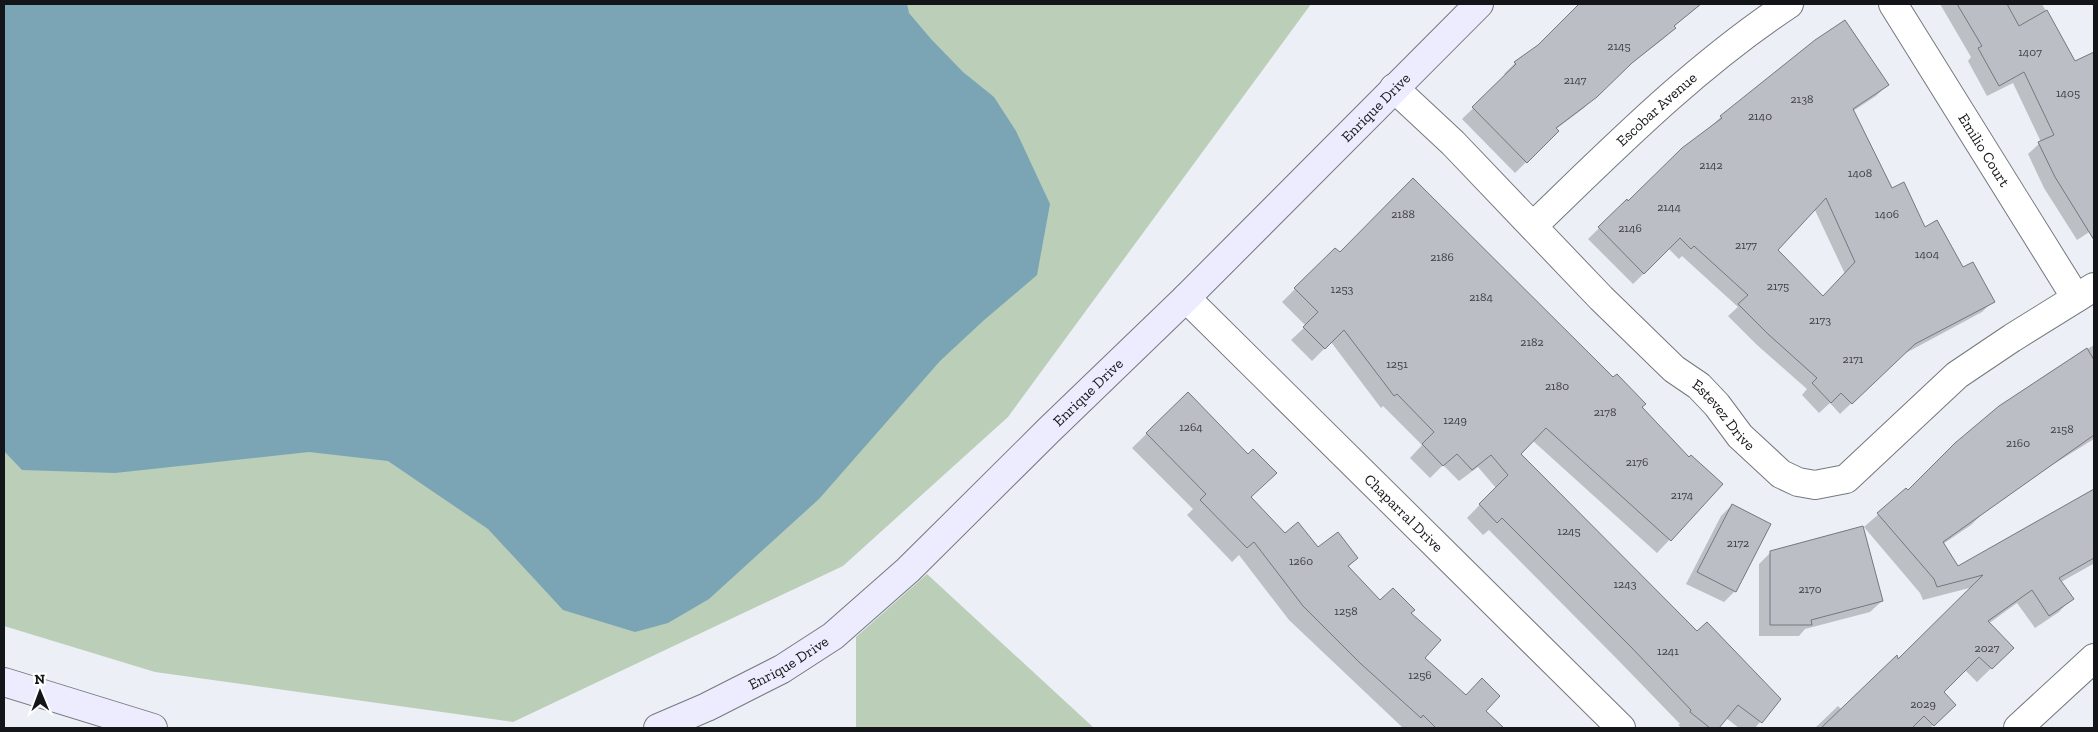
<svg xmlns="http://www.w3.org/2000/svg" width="2098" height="732" viewBox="0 0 2098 732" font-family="'Zilla Slab',serif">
	<rect width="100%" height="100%" fill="#eceff6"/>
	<path fill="#baceb8" d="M4,4H1311L1008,417L843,566L513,722L155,672L4,626Z
		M927,574L1094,728H856V637Z"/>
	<path fill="#7ba5b5" d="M4,4H907L909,13L931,39L963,72L994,97L1016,131L1050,204L1037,275L983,321L940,361L819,499L709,599L668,623L635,632L563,610L488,529L388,461L309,452L115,473L22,470L4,451Z"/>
	<path fill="#0003" fill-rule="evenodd" d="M1581,4H1701L1673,27L1663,39L1619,73L1584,108L1556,129L1558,131L1515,173L1462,119L1506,76L1504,74L1515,63L1538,46Z
		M1940,4H2042L2075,63L2094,53V229L2077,240L2044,188L2028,154L2041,142L2013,83L1987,96L1968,61L1971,57Z
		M1887,85L1876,96L1853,111L1891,189L1924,229L1993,301L1982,312L1902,355L1840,414L1830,403L1819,413L1802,395L1807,389L1757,345L1728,316L1738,307L1682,256L1679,259L1669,249L1633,284L1588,239L1627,201L1628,203L1721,117ZM1814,208L1845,274L1823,297L1776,250Z
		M1335,249L1340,254L1640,407L1689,459L1722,484L1657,553L1532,440L1519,454L1697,633L1779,699L1755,728H1739L1726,718L1717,728H1682L1678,725L1680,724L1618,660L1489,530L1483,535L1467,518L1496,488L1478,467L1459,481L1443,465L1430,478L1410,458L1422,445L1383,406L1381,408L1331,342L1312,361L1291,340L1306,326L1282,302Z
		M2094,345V439L1983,508L1985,511L1971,525L1943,544L1958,567L2094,491V567L2093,564L2061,582L2072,598L2059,612L2035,628L2017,603L1988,624L2012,648L1977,682L1965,670L1942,692L1954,705L1930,728H1815L1838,706L1842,710L1897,661L1973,587L1923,600L1920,593L1864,527L1906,490L1908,492L2000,407L2050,372Z
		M1187,394L1250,498L1284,534L1317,549L1357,558L1347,568L1380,602L1410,613L1423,658L1502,728H1403L1289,620L1239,555L1232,562L1187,515L1193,509L1132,448Z
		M1732,505L1735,591L1724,602L1686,584L1721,516Z
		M1770,553L1882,601L1870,612L1805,629L1799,636H1759V564Z"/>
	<path fill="#bbbec5" stroke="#76787f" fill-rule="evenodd" d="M1579,4H1701L1674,26L1676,28L1632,63L1597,97L1556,128L1559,131L1527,163L1472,107L1516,64L1514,62L1538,45Z
		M1957,4H2007L2019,26L2047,10L2075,61L2094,52V240L2055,177L2038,142L2054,135L2024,72L1999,86L1978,48L1982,46Z
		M1845,20L1889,85L1853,109L1892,188L1904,182L1925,227L1937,220L1963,267L1973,262L1995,302L1915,344L1852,404L1841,393L1831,403L1812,383L1817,378L1768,334L1738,304L1748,295L1694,246L1691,249L1680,238L1644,274L1598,227L1627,199L1628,201L1682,148L1722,118L1720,116L1815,40ZM1826,198L1855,262L1823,296L1778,250Z
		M1413,178L1613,377L1617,374L1646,404L1642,407L1689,457L1691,455L1723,484L1671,541L1546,428L1521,454L1697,631L1707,622L1781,699L1762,723L1738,705L1719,728H1710L1690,712L1691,710L1631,647L1502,518L1497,523L1479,504L1508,475L1491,455L1472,470L1457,454L1443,466L1422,444L1434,432L1397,394L1394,396L1344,330L1325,349L1303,327L1318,312L1294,288L1335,248L1340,252Z
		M2087,348L2094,360V435L1943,542L1958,566L2094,489V558L2059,578L2074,599L2049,616L2032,590L1988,621L2014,648L1992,669L1979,657L1944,692L1956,705L1934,726L1924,716L1912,728H1821L1897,655L1898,659L1983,575L1937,587L1934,579L1877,513L1906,488L1908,490L1955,443L1999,406Z
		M1188,392L1248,454L1253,449L1277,473L1251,497L1285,533L1298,522L1318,547L1338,532L1358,558L1348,566L1380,600L1393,588L1415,610L1411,613L1441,640L1425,658L1466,695L1482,678L1500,696L1486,711L1504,728H1436L1423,715L1421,718L1360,663L1303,606L1254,542L1247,548L1200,500L1206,494L1146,433Z
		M1732,504L1771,524L1736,592L1697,572Z
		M1863,526L1883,601L1811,620L1812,625H1770V551Z"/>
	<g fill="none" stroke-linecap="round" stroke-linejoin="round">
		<g stroke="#75787f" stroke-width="30">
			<g id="street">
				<path id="s1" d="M1893,4L2076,298"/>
				<path id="s2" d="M1394,88L1453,143L1601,298L1674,369L1699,386L1717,405L1740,436L1781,474L1798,482L1815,485L1846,479L1957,375L2012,338L2094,287"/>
				<path id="s3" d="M1533,226C1614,148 1694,67 1789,4"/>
				<path id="s4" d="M1186,298L1621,728"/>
				<path d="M2018,728L2094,658"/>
			</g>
		</g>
		<g stroke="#75787f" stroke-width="30">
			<g id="secondary">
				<path d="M4,682L153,728"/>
				<path id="s5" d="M658,728L707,707L782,669L833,636L908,570L1049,430L1186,298L1479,4"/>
			</g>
		</g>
		<use href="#street" stroke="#fff" stroke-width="28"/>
		<use href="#secondary" stroke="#edebfe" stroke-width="28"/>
	</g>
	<g text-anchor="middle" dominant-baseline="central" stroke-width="5" stroke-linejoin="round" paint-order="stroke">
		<g font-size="12" fill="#3e3f43">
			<text x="1619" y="46">2145</text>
			<text x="2030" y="52">1407</text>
			<text x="1575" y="80">2147</text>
			<text x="2068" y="93">1405</text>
			<text x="1802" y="99">2138</text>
			<text x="1760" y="116">2140</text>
			<text x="1711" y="165">2142</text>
			<text x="1860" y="173">1408</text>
			<text x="1669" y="207">2144</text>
			<text x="1403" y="214">2188</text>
			<text x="1887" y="214">1406</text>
			<text x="1630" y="228">2146</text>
			<text x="1746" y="245">2177</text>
			<text x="1927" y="254">1404</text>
			<text x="1442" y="257">2186</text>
			<text x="1778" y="286">2175</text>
			<text x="1342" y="289">1253</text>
			<text x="1481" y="297">2184</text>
			<text x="1820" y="320">2173</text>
			<text x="1532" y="342">2182</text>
			<text x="1853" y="359">2171</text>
			<text x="1397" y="364">1251</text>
			<text x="1557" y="386">2180</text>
			<text x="1605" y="412">2178</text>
			<text x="1455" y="420">1249</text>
			<text x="1191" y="427">1264</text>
			<text x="2062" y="429">2158</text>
			<text x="2018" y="443">2160</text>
			<text x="1637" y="462">2176</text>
			<text x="1682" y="495">2174</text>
			<text x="1569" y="531">1245</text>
			<text x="1738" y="543">2172</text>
			<text x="1301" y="561">1260</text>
			<text x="1625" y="584">1243</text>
			<text x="1810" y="589">2170</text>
			<text x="1346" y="611">1258</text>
			<text x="1987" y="648">2027</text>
			<text x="1668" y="651">1241</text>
			<text x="1420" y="675">1256</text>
			<text x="1923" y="704">2029</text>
		</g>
		<g font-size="15" fill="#141518" stroke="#fff">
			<text stroke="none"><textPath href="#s5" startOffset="956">Enrique Drive</textPath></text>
			<text stroke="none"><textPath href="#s3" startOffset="170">Escobar Avenue</textPath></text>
			<text stroke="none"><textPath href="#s1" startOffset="172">Emilio Court</textPath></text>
			<text stroke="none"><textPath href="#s5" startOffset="551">Enrique Drive</textPath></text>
			<text stroke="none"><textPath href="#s2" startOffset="465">Estevez Drive</textPath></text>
			<text stroke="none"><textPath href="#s4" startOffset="306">Chaparral Drive</textPath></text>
			<text stroke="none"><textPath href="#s5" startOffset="146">Enrique Drive</textPath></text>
		</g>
	</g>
	<rect width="2098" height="732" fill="none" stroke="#141518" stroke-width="10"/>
	<g transform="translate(40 692) rotate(359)" stroke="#ffffff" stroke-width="4" paint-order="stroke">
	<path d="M0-4L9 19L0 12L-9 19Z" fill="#141518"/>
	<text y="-8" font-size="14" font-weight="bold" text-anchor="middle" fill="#141518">N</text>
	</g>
</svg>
